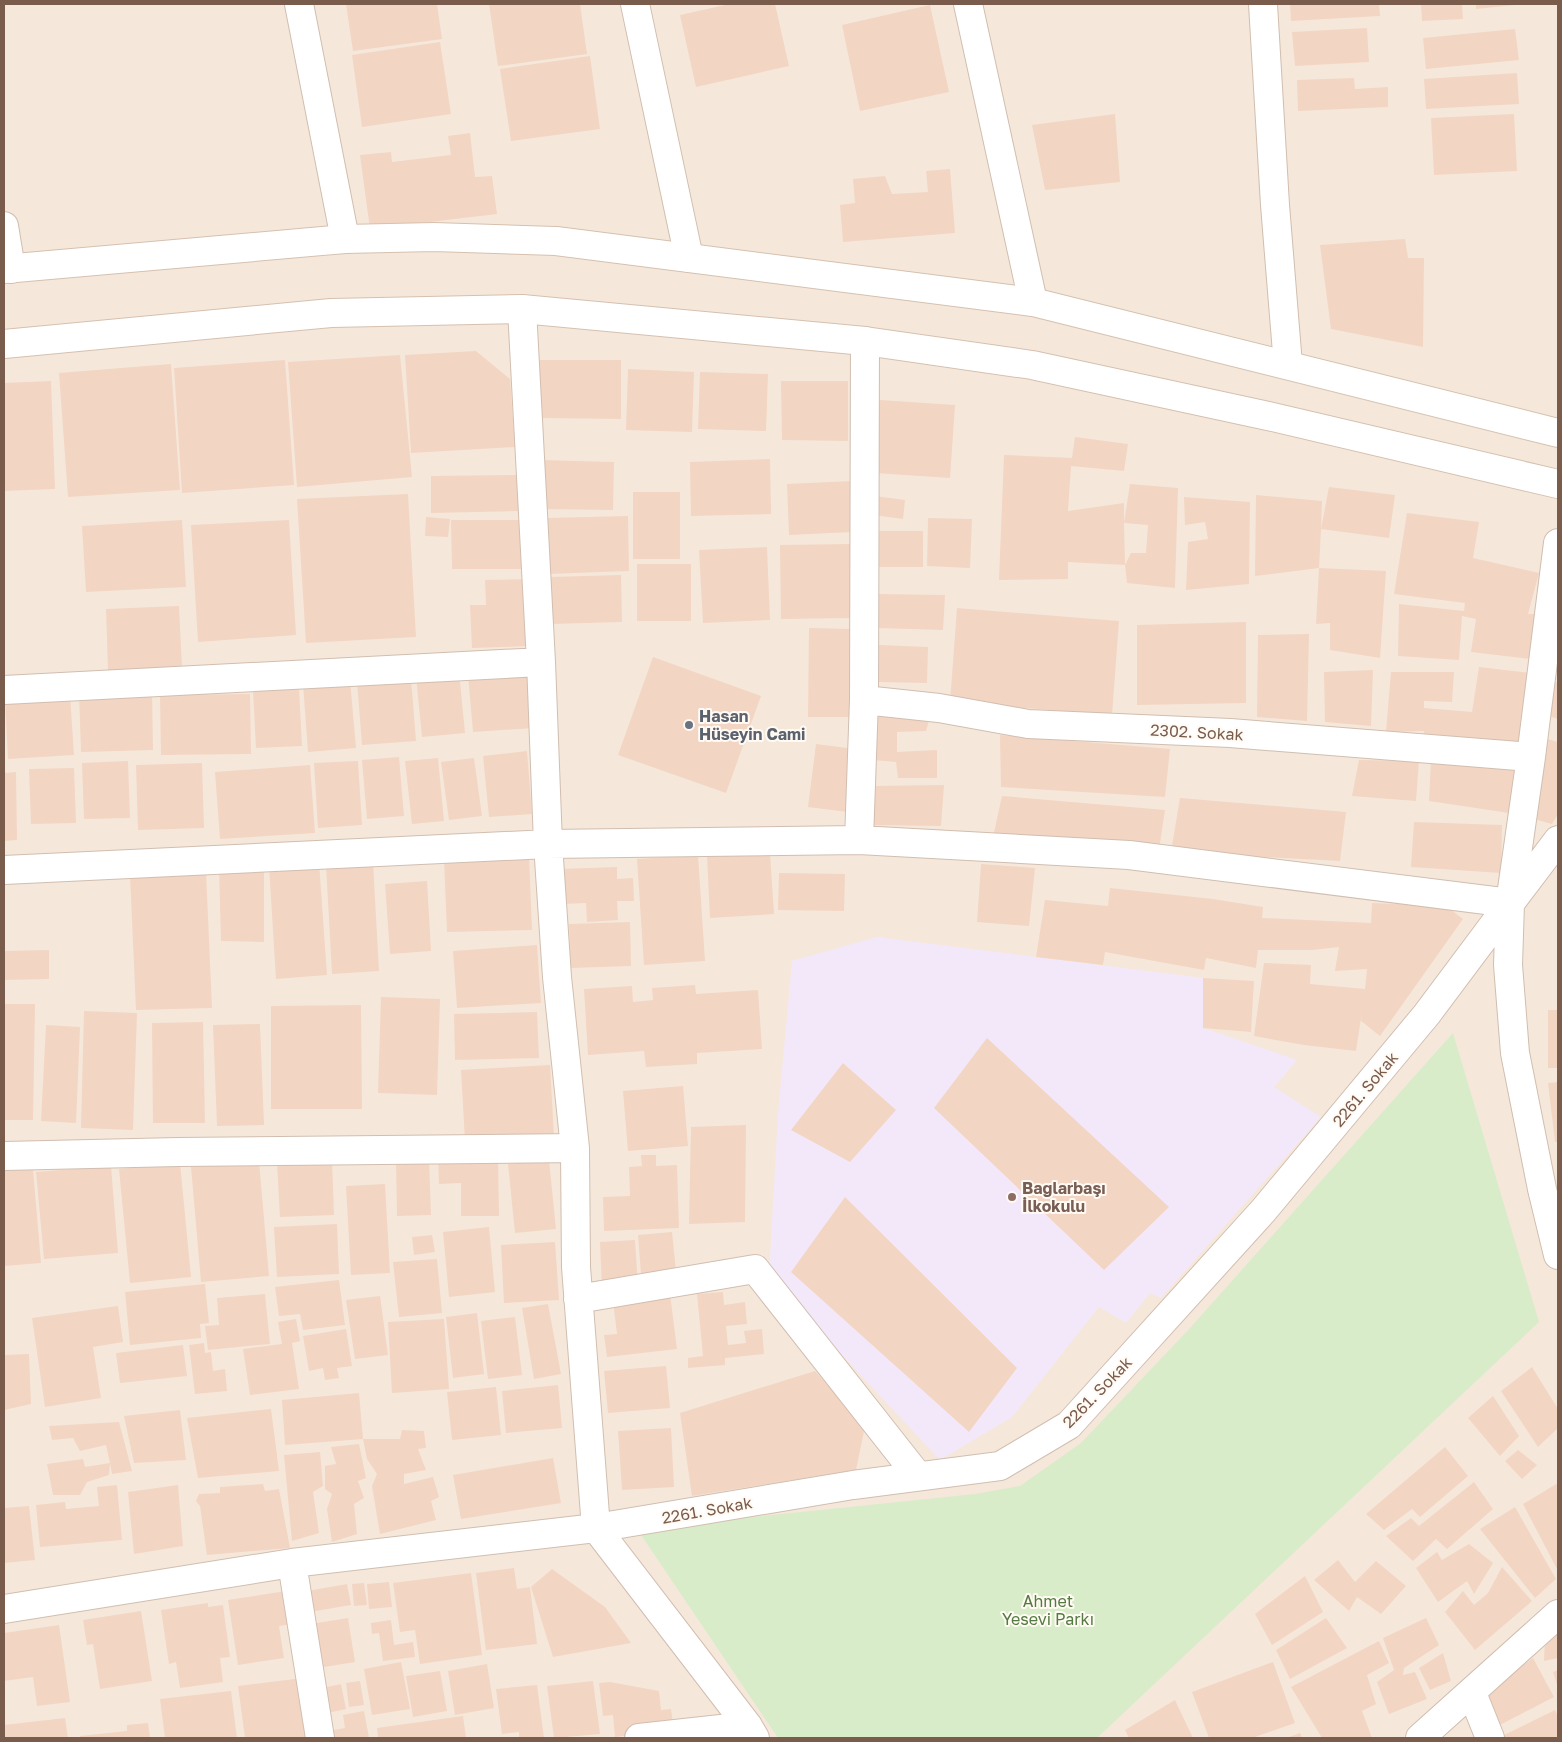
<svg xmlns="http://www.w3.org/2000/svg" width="1562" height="1742" viewBox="0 0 1562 1742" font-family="'Golos Text',sans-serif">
	<rect width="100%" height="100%" fill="#fdf6ec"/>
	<path fill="#f5e8da" d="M4,4H1558V1738H4Z"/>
	<path fill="#f3e8fa" d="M877,937L1203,978V1028L1297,1060L1274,1087L1321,1117L1161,1298L1150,1293L1126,1323L1099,1307L1012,1417L940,1460L769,1277L778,1114L792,961Z"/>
	<path fill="#d8ecc9" d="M1453,1033L1539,1322L1097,1738H778L637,1529L975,1494L1020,1486L1081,1443L1190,1328Z"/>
	<path fill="#f3d5c3" d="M346,4H437L442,39L353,51Z
		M489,4H580L587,54L498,66Z
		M730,4H775L789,66L696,87L680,15Z
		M1290,4H1379L1380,16L1291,21Z
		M1421,4H1462L1463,19L1422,21Z
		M1476,4H1515V5L1476,9Z
		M930,5L949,92L860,111L842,25Z
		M1367,28L1369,62L1295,66L1292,32Z
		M1515,29L1519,60L1426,69L1423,38Z
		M440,42L451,114L362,127L352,55Z
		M590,56L600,129L511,141L500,69Z
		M1517,73L1519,104L1426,109L1424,79Z
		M1354,78L1355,89L1388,87V107L1298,111L1297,80Z
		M1115,114L1120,182L1045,190L1032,125Z
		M1514,114L1517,171L1434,175L1431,118Z
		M470,133L475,177L492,176L497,214L370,229L360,155L391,152L392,162L451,155L448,136Z
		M950,169L955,233L843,242L840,205L855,203L853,179L885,176L892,194L928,192L926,171Z
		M1405,239L1408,258H1424L1423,347L1331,329L1320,245Z
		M476,351L510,379L515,447L411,453L405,355Z
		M400,355L412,477L297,487L288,362Z
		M285,360L294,485L182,493L174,368Z
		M540,360H621V419L540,418Z
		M171,364L180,490L68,497L59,373Z
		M628,369L694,372L692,432L626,430Z
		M700,372L768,374L766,431L698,429Z
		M51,381L55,489L4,491V383Z
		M781,381H848V441L782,440Z
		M880,400L955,405L950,478L875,473Z
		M1075,437L1128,444L1124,471L1071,466L1068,511L1124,503V524L1125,565L1131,553H1146L1148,525L1124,523L1130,484L1178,488L1175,588L1127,583L1125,565L1068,562V579L999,580L1004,455L1072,458Z
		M770,459L771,514L691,516L690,462Z
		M540,460L614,462L613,510L539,509Z
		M518,475L519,511L431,513V476Z
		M851,481L853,532L789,535L787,484Z
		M1329,487L1395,495L1389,538L1321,529L1319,568L1255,576L1256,495L1322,501L1321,529Z
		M633,492H680V559H633Z
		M408,494L416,637L306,643L297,499Z
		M875,496L905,500L903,519L873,515Z
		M1184,497L1250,502L1249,584L1186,590L1188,542L1208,539L1205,522L1185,525Z
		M1407,513L1479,522L1473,558L1539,573L1528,614H1537L1531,659L1471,652L1476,619L1462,616L1459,660L1398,656L1399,604L1464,611L1465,603L1394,594Z
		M628,516L629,571L548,574L546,518Z
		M426,517L450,519L448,537L425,536Z
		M928,518L972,519L970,568L927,566Z
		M182,520L186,587L86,592L82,526Z
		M289,520L296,635L198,642L191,525Z
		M451,520H525V569H452Z
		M878,531H923V567H878Z
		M852,544L853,618L781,619L780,545Z
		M767,547L770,620L703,623L699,550Z
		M637,564H691V621H637Z
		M1319,568L1386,571L1380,658L1330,650V623L1316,624Z
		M621,575L622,622L551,624L549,577Z
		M529,579L530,646L472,648L470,605H486L485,580Z
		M877,594L945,595L943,630L876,628Z
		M179,606L182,668L108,670L106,609Z
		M957,608L1119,621L1112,715L950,702Z
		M1246,622V703L1137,705V625Z
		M809,628L851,629L850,717H808Z
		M1309,634L1307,721L1257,717L1258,635Z
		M879,645L928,647L927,683L877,682Z
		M653,657L761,696L726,793L618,755Z
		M1479,667L1530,673L1520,745L1423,740L1424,731L1386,732L1391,672H1454L1452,702L1424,701V708L1472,712Z
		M530,670L534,728L473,732L468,675Z
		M1373,670L1371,726L1325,722L1324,672Z
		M459,672L465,733L422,737L416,676Z
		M411,678L416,741L362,745L357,682Z
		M350,680L356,748L308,752L303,684Z
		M1549,681L1558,683V719L1543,714Z
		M299,689L302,746L256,748L253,691Z
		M152,690L153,750L81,752L79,692Z
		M250,694L251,754L161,755L160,695Z
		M70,695L74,755L8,759L5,699Z
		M874,717H930L926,731L897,732V752L937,750V778H898L896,762L873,760Z
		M1000,735L1170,749L1165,797L1001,787Z
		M1544,738L1558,742V814L1552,824L1530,818Z
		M816,744L855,749L847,812L808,807Z
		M527,751L532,814L489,817L483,756Z
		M399,757L404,816L367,819L362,760Z
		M438,758L444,821L412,824L405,761Z
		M474,758L482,816L449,820L441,762Z
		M1431,759L1516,766L1509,813L1429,801Z
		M1359,760L1419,761L1416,801L1352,796Z
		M128,761L130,818L84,819L82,763Z
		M358,761L362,825L318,828L314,763Z
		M202,763L204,828L138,830L136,765Z
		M310,765L315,833L220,839L215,772Z
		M74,768L76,823L31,824L29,769Z
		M16,772L17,840L4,841V773Z
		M944,785L941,826L871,825L872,786Z
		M1002,796L1165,810L1159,850L993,837Z
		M1180,798L1346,812L1340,861L1171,852Z
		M1414,822L1502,825L1501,873L1411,867Z
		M770,853L774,914L710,918L707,856Z
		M698,855L705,961L644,965L637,859Z
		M529,856L532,930L447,932L444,859Z
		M319,862L327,975L276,979L269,866Z
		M373,862L379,971L332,974L326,865Z
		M981,864L1035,868L1029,926L977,922Z
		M617,867V879L633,878L634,901H617L618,920L587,922L586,903L562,904L560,869Z
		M219,868L264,869V942L221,941Z
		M206,872L212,1008L136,1010L130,875Z
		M779,873L845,874L844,911L778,910Z
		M427,881L431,951L390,954L385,884Z
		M1110,888L1213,899L1263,907L1262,918L1371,923L1372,903L1446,906L1463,919L1380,1036L1361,1021L1362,1012L1356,1051L1304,1045L1254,1036L1264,963L1311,965L1310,984L1365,989L1367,969L1335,971L1339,947L1312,950H1258L1256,968L1206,958L1204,970L1105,952L1103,965L1036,957L1045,900L1108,906Z
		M630,922L631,966L571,968L569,924Z
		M537,945L541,1003L457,1008L453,951Z
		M49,950V979L4,980V951Z
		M1203,978L1254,981L1251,1032L1203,1028Z
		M695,985L696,994L758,990L762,1049L697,1053V1064L646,1067L644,1051L588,1055L584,989L632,986L633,1002L653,1000L652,988Z
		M381,997L440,999L437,1095L378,1093Z
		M4,1004H35L33,1120H4Z
		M361,1005L362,1109H271V1006Z
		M1548,1010H1558V1068H1548Z
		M84,1011L137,1013L133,1130L81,1128Z
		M537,1012L539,1058L455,1060L454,1014Z
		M203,1022L205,1123H153L152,1023Z
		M260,1024L264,1125L217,1126L213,1025Z
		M46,1025L80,1027L76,1123L41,1121Z
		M987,1038L1169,1207L1104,1270L934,1108Z
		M843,1063L896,1110L850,1162L791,1130Z
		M550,1065L554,1137L465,1141L461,1070Z
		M1558,1082V1142H1555L1548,1083Z
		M683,1086L688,1146L628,1151L623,1091Z
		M746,1125L745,1222L689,1224L691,1127Z
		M641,1155H656V1166L677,1165L679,1228L604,1231L603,1197L630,1196L629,1167L642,1166Z
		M438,1156H498L499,1216H461V1183L439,1184Z
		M429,1159L431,1215L397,1216L396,1160Z
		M332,1160L334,1215L280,1217L277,1163Z
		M549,1160L556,1229L515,1233L508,1164Z
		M259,1161L269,1276L201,1282L191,1167Z
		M180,1163L191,1277L130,1283L119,1169Z
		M111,1166L118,1253L44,1259L36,1172Z
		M33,1169L41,1263L4,1266V1171Z
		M385,1184L390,1273L351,1275L346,1186Z
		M845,1197L1017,1368L969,1432L791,1272Z
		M337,1224L339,1274L277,1277L274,1227Z
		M489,1227L495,1292L449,1297L443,1232Z
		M672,1232L676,1271L641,1274L638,1235Z
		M432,1235L435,1252L414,1255L412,1237Z
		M635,1240L638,1286L602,1288L600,1242Z
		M555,1242L559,1300L504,1303L501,1245Z
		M437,1259L442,1313L399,1317L393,1262Z
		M339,1280L345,1325L303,1330L300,1314L279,1316L275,1287Z
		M205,1284L209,1323L200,1324L201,1338L130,1345L125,1292Z
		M723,1292L724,1305L745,1302L747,1324L726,1326L728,1345L746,1343L744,1331L762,1329L764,1354L725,1358V1365L688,1368V1358L703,1356L697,1294Z
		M265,1294L270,1344L208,1350L205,1326L219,1325L217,1298Z
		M670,1294L677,1349L607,1357L604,1335L617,1334L613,1301Z
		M380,1296L388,1355L355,1359L346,1300Z
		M548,1304L561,1374L534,1379L522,1308Z
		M118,1306L123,1342L93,1347L101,1398L45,1407L32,1318Z
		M477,1313L484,1374L453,1378L446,1317Z
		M515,1317L522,1375L488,1379L481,1321Z
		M296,1319L300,1341L292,1343L299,1389L250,1395L243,1349L282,1344L278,1322Z
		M444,1319L449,1389L392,1393L388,1322Z
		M346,1329L352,1366L337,1368L339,1378L325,1380L323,1368L309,1371L303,1336Z
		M204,1343L205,1353L211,1352L213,1371L225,1369L227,1391L195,1394L189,1345Z
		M183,1345L187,1376L120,1383L116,1353Z
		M29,1354L31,1404L4,1410V1355Z
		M666,1366L670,1408L608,1413L604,1371Z
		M1532,1367L1558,1409V1428L1538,1447L1501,1391Z
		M815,1371L865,1426L856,1470L692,1496L680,1413Z
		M558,1385L562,1428L506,1433L502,1391Z
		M496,1387L501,1435L452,1440L447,1392Z
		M359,1393L363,1439L285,1445L282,1400Z
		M1493,1396L1519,1436L1500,1456L1468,1418Z
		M271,1409L279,1471L198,1478L187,1418Z
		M180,1410L186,1460L134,1463L124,1416Z
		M119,1422L132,1471L112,1474L110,1463L109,1475L87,1482L80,1495H53L47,1464L83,1459L85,1467L110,1463L106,1445L80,1451L73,1438L52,1440L49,1426Z
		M671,1428L674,1487L622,1490L618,1431Z
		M402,1430L424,1431L426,1448L418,1449L426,1470L404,1474V1484L433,1477L439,1497L431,1501L436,1520L380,1534L372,1486L377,1474L367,1459L363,1439H400Z
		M359,1444L366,1478L358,1481L364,1498L354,1504L357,1534L332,1542L327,1509L332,1494L325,1489V1466L336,1464L331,1447Z
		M1445,1447L1468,1476L1420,1517L1412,1509L1384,1530L1366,1514Z
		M1518,1450L1537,1465L1522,1479L1505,1461Z
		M320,1452L323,1486L313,1492L319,1533L292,1541L284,1455Z
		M553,1458L561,1503L461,1519L453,1475Z
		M1474,1482L1493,1509L1447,1549L1436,1539L1413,1561L1386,1536L1411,1518L1419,1526Z
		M1558,1483V1571L1523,1504Z
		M263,1484L265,1491L279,1489L290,1548L207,1555L200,1506L196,1501L199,1494L220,1493V1487Z
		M117,1485L122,1540L40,1547L36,1505L65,1502L66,1509L99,1506L97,1487Z
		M178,1485L183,1546L134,1554L128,1492Z
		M29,1506L35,1560L4,1563V1508Z
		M1515,1507L1556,1579L1535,1598L1480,1529Z
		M1469,1544L1493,1563L1474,1594L1467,1581L1438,1602L1416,1568L1437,1552L1442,1560Z
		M1338,1560L1355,1582L1376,1561L1406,1586L1381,1614L1357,1597L1349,1611L1314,1580Z
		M1502,1567L1532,1601L1475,1650L1445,1612L1463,1591L1474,1605L1488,1593Z
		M514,1568L517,1589L530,1587L537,1644L486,1650L476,1573Z
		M552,1569L605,1607L631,1643L553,1657L531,1587Z
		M471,1573L482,1655L420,1664L415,1630L400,1632L393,1583Z
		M1305,1576L1323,1612L1272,1645L1255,1614Z
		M389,1582L392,1607L369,1609L367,1584Z
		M364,1583L367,1605L354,1606L352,1584Z
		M347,1584L351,1605L310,1612L307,1591Z
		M286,1591L292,1624L279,1626L284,1658L238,1665L228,1600Z
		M208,1603V1607L223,1605L230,1657L220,1658L223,1682L180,1688L176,1662L169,1664L161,1610Z
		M141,1611L152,1681L100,1689L93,1644L87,1645L83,1620Z
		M348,1618L355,1662L318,1668L311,1624Z
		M1326,1618L1347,1648L1290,1679L1276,1650Z
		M1426,1618L1439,1645L1404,1668L1403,1675L1415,1672L1427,1699L1389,1714L1377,1682L1394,1670L1383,1638Z
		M391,1620L394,1645L413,1642L415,1657L383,1661L379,1633L372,1634L371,1623Z
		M59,1625L70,1702L37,1706L33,1677L4,1681V1633Z
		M1558,1628V1658L1544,1661L1545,1638Z
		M1379,1641L1389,1663L1367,1675L1376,1704L1362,1711L1372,1738H1322L1291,1687Z
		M1443,1653L1451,1681L1430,1690L1419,1668Z
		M1533,1658L1554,1697L1496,1727L1483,1696Z
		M401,1662L410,1709L372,1715L364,1669Z
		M1273,1662L1295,1723L1252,1738H1209L1192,1692Z
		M487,1664L494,1708L455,1715L448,1671Z
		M1558,1670V1687L1553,1672Z
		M440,1671L447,1711L413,1717L406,1676Z
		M303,1678L311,1738H245L238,1686Z
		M360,1681L364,1705L349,1707L346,1683Z
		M593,1681L600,1734L554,1738L547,1686Z
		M610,1682L659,1691L661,1710L671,1709L674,1730L615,1737L613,1715L603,1716L599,1683Z
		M341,1684L346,1709L323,1714L318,1689Z
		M537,1685L544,1738H519V1732L502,1734L496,1689Z
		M231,1691L237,1738H165L160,1699Z
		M1175,1700L1193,1738H1129L1125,1730Z
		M1555,1710L1558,1717V1738H1498Z
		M364,1711L369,1738H329L328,1731L345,1728L343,1715Z
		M463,1716L466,1738H378L377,1728Z
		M65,1718L68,1738H4V1725Z
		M148,1723L150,1738H80V1736L127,1731V1725Z
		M1300,1733L1302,1738H1286Z"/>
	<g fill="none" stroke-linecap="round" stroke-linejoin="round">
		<g stroke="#d1beb0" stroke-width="30">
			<path id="street" d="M299,4L345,239
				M635,4L689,258
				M968,4L1033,302
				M1263,4L1275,205L1288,365
				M4,226L11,269
				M522,309L541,662L548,844L557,977L575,1148L576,1267L596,1528L748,1726L755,1738
				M4,690L541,662
				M864,700L939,708L1028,724L1230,733L1531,757
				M859,840L864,700L865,341
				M4,870L548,844L859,840L1129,855L1510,903L1508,965L1515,1053L1542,1189L1558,1255
				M1511,902L1558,840
				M4,1156L178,1152L575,1148
				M578,1299L755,1269L918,1476
				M292,1563L320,1738
				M4,1609L292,1563L596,1528L853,1485L1000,1466L1069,1425L1263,1211L1427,1014L1510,903L1531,757L1558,543
				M1472,1693L1490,1738
				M639,1738L748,1726
				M1420,1738L1558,1614"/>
		</g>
		<g stroke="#d6c0b0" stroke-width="30">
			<path id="secondary" d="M4,269L345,239L434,237L556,241L1033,302L1558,433
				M4,344L331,313L522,309L865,341L1032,365L1268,416L1558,484"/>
		</g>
		<use href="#street" stroke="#fff" stroke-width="28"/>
		<use href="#secondary" stroke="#fff" stroke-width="28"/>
	</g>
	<circle fill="#6b7280" stroke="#fffaf3" stroke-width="2" cx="689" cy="725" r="5"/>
	<circle fill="#8d6e63" stroke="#fffaf3" stroke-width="2" cx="1012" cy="1197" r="5"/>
	<g text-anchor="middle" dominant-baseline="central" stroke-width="4" stroke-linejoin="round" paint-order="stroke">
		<g font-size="16" font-weight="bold" fill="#5b616d" stroke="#fffaf3" text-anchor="start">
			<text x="699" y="716">Hasan<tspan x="699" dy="18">Hüseyin Cami</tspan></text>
		</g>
		<g font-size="16" fill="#7a5c4d" stroke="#fffaf3">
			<text transform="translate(1197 732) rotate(3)">2302. Sokak</text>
			<text transform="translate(1365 1089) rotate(-50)">2261. Sokak</text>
			<text transform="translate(1097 1392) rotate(-46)">2261. Sokak</text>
			<text transform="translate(707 1510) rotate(-10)">2261. Sokak</text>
		</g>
		<g font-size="16" font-weight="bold" fill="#785e54" stroke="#fffaf3" text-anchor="start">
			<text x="1022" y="1188">Bağlarbaşı<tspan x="1022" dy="18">İlkokulu</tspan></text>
		</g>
		<g font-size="16" fill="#537a41" stroke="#fffaf3">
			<text x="1048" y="1601">Ahmet<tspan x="1048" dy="18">Yesevi Parkı</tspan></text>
		</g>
	</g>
	<rect width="1562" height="1742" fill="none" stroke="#7a5c4d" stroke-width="10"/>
</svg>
